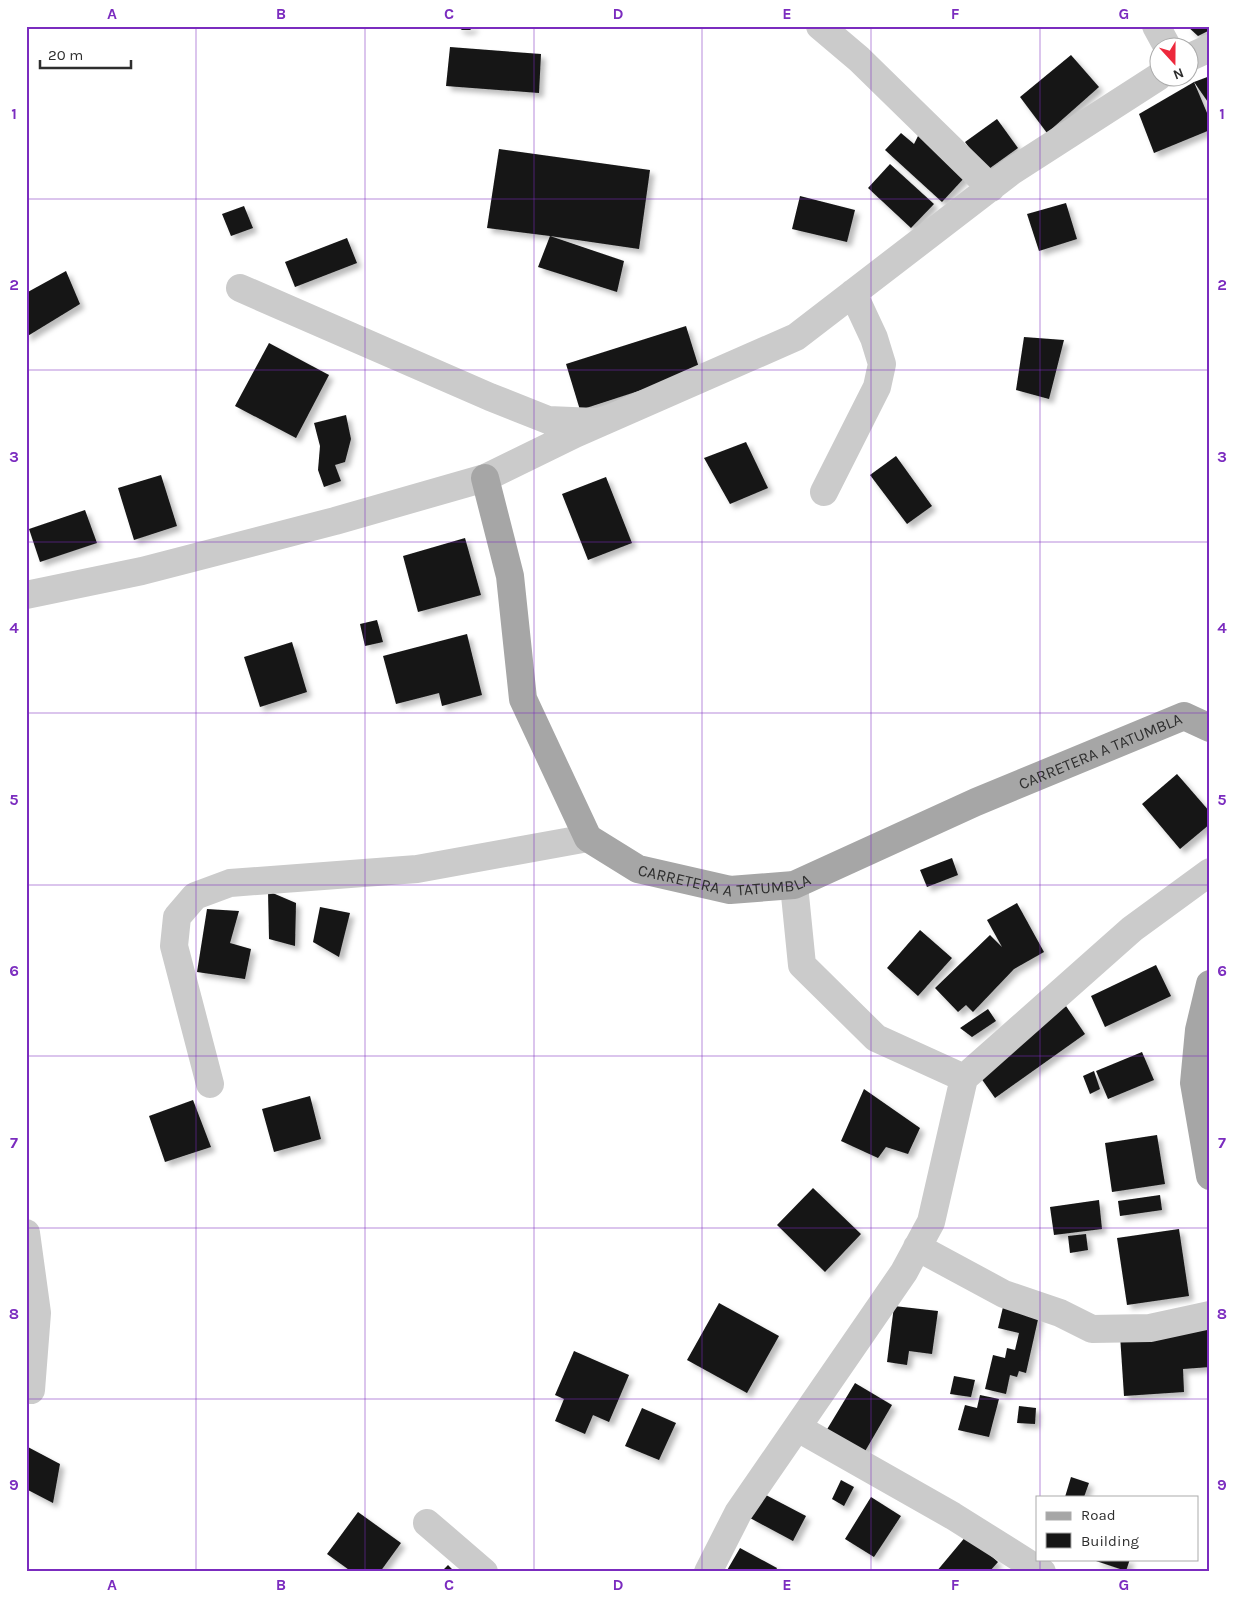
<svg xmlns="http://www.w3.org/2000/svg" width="1236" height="1598" viewBox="0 0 1236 1598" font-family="Karla,sans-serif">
	<defs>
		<filter id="shadow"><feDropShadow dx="4.5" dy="4.5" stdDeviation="2.5" flood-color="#0004"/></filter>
	</defs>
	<rect width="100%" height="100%" fill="#fff"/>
	<path fill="#151515" filter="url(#shadow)" d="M456,26H475L470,30H462Z
		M1187,26H1210V30L1198,36Z
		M450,47L541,54L539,93L446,86Z
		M1071,55L1099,87L1047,133L1020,97Z
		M1210,76V105L1194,82Z
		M1194,82L1210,120V130L1154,153L1139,114Z
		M997,119L1018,148L986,171L965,142Z
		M901,133L914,144L919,134L966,176L942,202L885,150Z
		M499,149L650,170L639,249L550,236L624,261L617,292L538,267L550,236L487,228Z
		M890,164L934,204L911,228L868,188Z
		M800,196L855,210L847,242L792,229Z
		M1066,203L1077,239L1039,251L1027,214Z
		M244,206L253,228L231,236L222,214Z
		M347,238L357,263L295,287L285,262Z
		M66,271L80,304L26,337V293Z
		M686,326L700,371L580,410L566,364Z
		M1024,337L1064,340L1049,399L1016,390Z
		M269,343L329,375L296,438L235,406Z
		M346,415L351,439L345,462L335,465L341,481L324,487L318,470L320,446L314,423Z
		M746,442L768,488L730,504L704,458Z
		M896,456L932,506L907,524L870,475Z
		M161,475L177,526L134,540L118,488Z
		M606,477L632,543L588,560L562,494Z
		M85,510L97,543L40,562L29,529Z
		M465,538L481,595L418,612L403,556Z
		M377,620L383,642L365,646L360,624Z
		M467,634L482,695L442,706L439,693L396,704L383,656Z
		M292,642L307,692L260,707L244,657Z
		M1177,774L1210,812V824L1180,849L1142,804Z
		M952,858L958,875L927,887L920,870Z
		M268,891L296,903L295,946L269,939Z
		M1017,903L1044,952L1014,969L973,1012L966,1005L958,1012L935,988L990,935L1002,947L987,920Z
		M320,907L350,913L339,957L313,942Z
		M207,909L239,911L230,943L251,949L245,979L197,972Z
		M920,930L952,958L918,996L887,968Z
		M1156,965L1171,996L1105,1027L1091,996Z
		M1066,1006L1085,1034L995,1098L976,1071Z
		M988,1009L996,1021L972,1037L960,1028Z
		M1142,1052L1154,1080L1108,1099L1096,1071Z
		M1094,1071L1100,1089L1090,1094L1083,1076Z
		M864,1089L920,1128L908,1154L886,1147L878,1158L841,1141Z
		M310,1096L321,1139L274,1152L262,1109Z
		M193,1100L211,1147L165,1162L149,1116Z
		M1157,1135L1165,1184L1112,1192L1105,1143Z
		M813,1188L861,1234L825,1272L777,1225Z
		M1160,1195L1162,1210L1120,1216L1118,1201Z
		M1099,1200L1102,1229L1054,1235L1050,1207Z
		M1179,1229L1189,1296L1127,1305L1117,1238Z
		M1086,1234L1088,1250L1070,1253L1068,1236Z
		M719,1303L779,1336L747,1393L687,1360Z
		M894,1306L938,1311L932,1354L909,1351L907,1365L887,1362Z
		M1003,1307L1039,1315L1026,1373L1019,1371L1017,1377L1010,1375L1006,1394L985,1389L993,1355L1005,1358L1007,1348L1015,1350L1019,1333L998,1328Z
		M1210,1328V1367L1183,1369L1184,1392L1124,1396L1120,1335Z
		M574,1351L629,1375L609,1422L593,1415L585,1434L555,1421L564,1399L555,1395Z
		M954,1376L975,1380L971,1397L950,1394Z
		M855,1383L892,1405L864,1453L826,1431Z
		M980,1395L999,1399L989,1437L958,1430L965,1405L977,1408Z
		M1019,1406L1036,1408L1035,1424L1017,1423Z
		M642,1408L676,1423L659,1460L625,1446Z
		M26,1446L60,1464L53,1503L26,1489Z
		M1071,1477L1089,1483L1084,1497H1065Z
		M841,1480L854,1487L844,1506L832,1499Z
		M764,1494L806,1516L793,1541L750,1518Z
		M871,1497L901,1516L874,1557L845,1539Z
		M358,1512L401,1543L380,1572H352L327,1554Z
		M967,1535L998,1562L989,1572H936Z
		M740,1548L777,1568L775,1572H726Z
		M1096,1559H1130L1126,1571L1096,1561Z
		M448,1565L455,1572H441Z"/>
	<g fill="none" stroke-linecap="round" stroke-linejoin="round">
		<path stroke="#cbcbcb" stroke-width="28" d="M820,26L859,59L991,188
			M1156,26L1168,48
			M1188,58L1210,48
			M240,288L490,397L548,420L596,422
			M824,492L877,387L882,364L874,338L853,293
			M26,595L142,571L335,521L485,478L575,434L796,337L1012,171L1158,77
			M794,885L802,965L876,1038L964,1078
			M210,1084L174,946L177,917L195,896L230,883L417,869L588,838
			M26,1233L37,1313L31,1390
			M917,1247L1004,1294L1060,1313L1092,1329L1150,1328L1210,1315
			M798,1428L953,1516L1042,1572
			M427,1523L484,1572
			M708,1572L738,1513L904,1272L931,1222L964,1078L1132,929L1210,872"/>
		<g stroke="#a6a6a6" stroke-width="28">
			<path id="s1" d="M485,478L510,576L523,699L588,838L638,869L730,890L794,885L976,802L1184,716L1210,728"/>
			<path d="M1210,984L1199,1030L1194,1083L1210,1176"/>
		</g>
	</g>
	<path fill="none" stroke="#7b2cbf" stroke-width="1" stroke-opacity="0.55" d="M196,26V1572M365,26V1572M534,26V1572M702,26V1572M871,26V1572M1040,26V1497M26,199H1210M26,370H1210M26,542H1210M26,713H1210M26,885H1210M26,1056H1210M26,1228H1210M26,1399H1210M1040,1559V1572"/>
	<g text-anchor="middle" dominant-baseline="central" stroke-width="5" stroke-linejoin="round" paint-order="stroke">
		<g font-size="16" fill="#2e2e2e" stroke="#fff">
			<text stroke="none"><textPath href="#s1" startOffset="930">CARRETERA A TATUMBLA</textPath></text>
			<text stroke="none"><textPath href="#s1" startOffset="525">CARRETERA A TATUMBLA</textPath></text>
		</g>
	</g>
	<rect width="1236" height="1598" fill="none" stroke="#ffffff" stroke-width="55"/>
	<rect x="1036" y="1496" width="162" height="65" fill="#ffffff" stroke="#ababab"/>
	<rect x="1046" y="1512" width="25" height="8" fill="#a6a6a6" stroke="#ababab"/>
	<text x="1081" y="1520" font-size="15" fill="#2e2e2e">Road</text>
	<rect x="1046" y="1533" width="25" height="15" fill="#151515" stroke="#ababab"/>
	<text x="1081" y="1546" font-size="15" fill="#2e2e2e">Building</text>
	<g transform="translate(1174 62) rotate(159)"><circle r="24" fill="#ffffff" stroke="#ababab"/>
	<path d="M0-4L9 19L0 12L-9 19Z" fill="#ed283c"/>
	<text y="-8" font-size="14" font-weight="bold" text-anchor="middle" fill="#2e2e2e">N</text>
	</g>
	<path d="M40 60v8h91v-8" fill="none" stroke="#2e2e2e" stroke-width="2.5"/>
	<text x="48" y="60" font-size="15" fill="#2e2e2e" stroke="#ffffff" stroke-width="4" paint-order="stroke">20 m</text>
	<rect x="28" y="28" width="1180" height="1542" fill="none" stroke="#7b2cbf" stroke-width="2"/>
	<g font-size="16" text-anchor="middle" font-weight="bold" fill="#7b2cbf">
		<text x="112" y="19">A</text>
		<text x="281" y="19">B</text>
		<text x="449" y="19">C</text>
		<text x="618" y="19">D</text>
		<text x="787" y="19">E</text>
		<text x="955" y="19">F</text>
		<text x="1124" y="19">G</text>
		<text x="14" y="119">1</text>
		<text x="1222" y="119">1</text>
		<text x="14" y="290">2</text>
		<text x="1222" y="290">2</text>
		<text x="14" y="462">3</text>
		<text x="1222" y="462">3</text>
		<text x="14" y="633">4</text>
		<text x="1222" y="633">4</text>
		<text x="14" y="805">5</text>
		<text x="1222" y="805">5</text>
		<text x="14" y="976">6</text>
		<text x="1222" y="976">6</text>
		<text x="14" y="1148">7</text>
		<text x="1222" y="1148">7</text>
		<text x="14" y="1319">8</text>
		<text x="1222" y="1319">8</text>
		<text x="14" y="1490">9</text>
		<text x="1222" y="1490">9</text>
		<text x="112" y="1590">A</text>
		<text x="281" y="1590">B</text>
		<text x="449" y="1590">C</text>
		<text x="618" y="1590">D</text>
		<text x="787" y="1590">E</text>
		<text x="955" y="1590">F</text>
		<text x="1124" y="1590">G</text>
	</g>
</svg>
